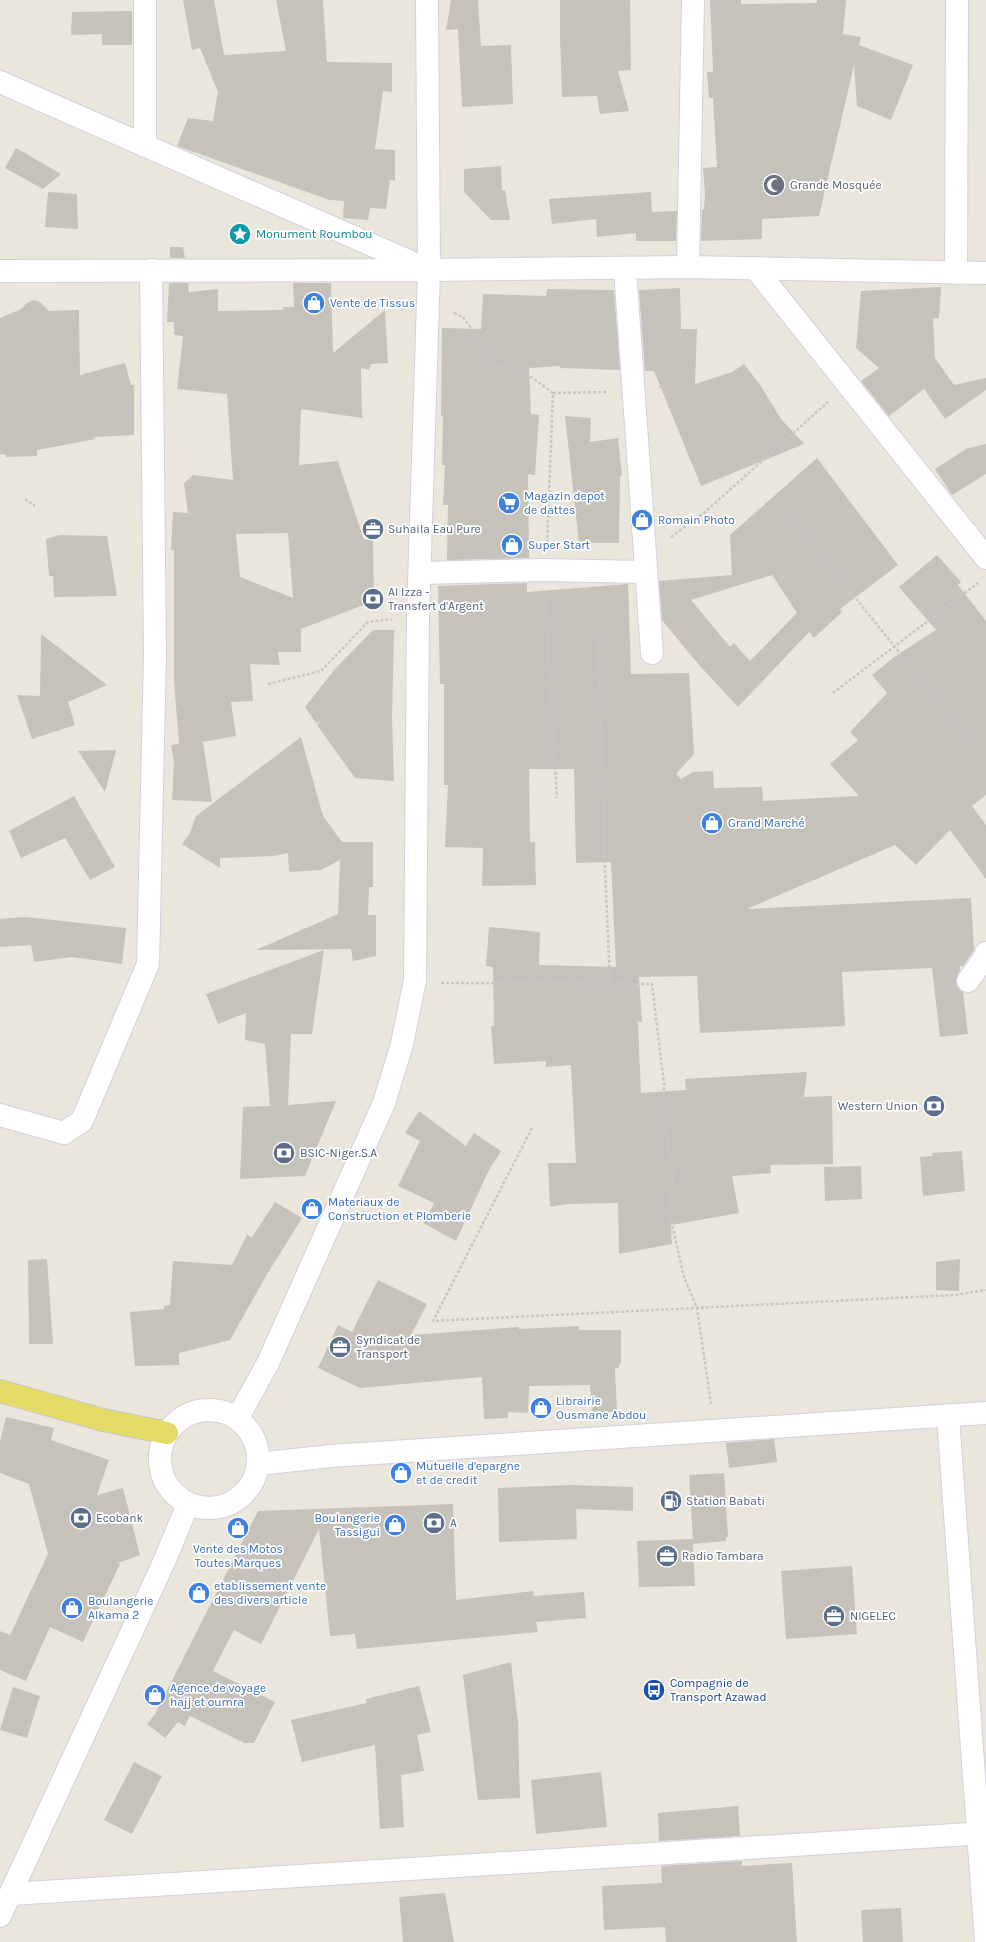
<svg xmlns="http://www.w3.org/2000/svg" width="986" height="1942" viewBox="0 0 986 1942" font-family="Karla,sans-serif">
	<rect width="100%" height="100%" fill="#eae6db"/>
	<path fill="#c5c2bb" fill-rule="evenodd" d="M183,0H214L224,55L286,51L276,0H323L327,62L392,63V92L383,91L375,149L395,150V181L390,180L386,209L370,208L368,220L343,218L344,201L330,200L177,146L188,118L213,121L218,92L200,48L192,50Z
		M451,0H478L481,46L511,45L513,104L462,107L458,29L446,30Z
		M560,0H630L631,70L618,71L629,111L600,114L597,96L562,97L560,39Z
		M710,0H741V4L817,3V0H846L843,34L861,37L859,45L913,65L891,120L857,106L854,65L819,216L762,219V239L701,241L702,210H704L705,194L703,168L717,167L713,98H709L707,72H713Z
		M132,11V45H102V34L71,35L72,12Z
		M16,148L61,174L43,189L5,168Z
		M501,166L502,191L505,190L510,220H491L464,192V169Z
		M48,192L77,194L78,229L45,227Z
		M651,192L652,212L677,211L676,241H636V233L597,237L596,219L552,224L549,199Z
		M170,247H183L185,258H170Z
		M169,283H188L189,292L218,289V311L283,310V307H294L293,283H331L333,353L385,310L388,363L371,364L369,370L361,368L362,418L301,409L299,465L338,461L364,540L373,539L374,601L301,629V652H278L280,665L250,664L253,701L231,702L236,736L203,742L212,802L172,800L174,763L171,745L179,744L174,680V550H171L173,512L188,513L184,483L193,475L233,480L227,394L177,389L183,336L174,335V322H167ZM288,533L293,598L240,577L236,534Z
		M941,287L939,318L933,319L935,358L954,385L986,378V390L945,419L924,389L889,416L861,381L879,368L856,348L861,291Z
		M680,288L681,329H697L695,384L732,372L744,364L761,386L781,419L804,444L701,486L654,371H645L639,290Z
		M547,289L614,290L620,370L560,368V366L529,368L531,414L539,415L535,475L528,474L529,558L447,560L448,505H443L445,465H442L443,416H441L442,328L481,329L483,294L546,296Z
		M34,300L41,303L49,311L79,310L80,375L125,363L131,385H134V435L94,437L96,439L37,450V456L6,457V455L0,454V318L21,309L27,303Z
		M565,416L591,418L590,442L618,438L622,476H620L619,543H579Z
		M986,444V474L952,495L935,469L966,449Z
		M817,458L898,565L840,609L842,612L814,638L809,632L738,707L699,665L662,620L659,581L732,575L730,535ZM772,575L797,613L750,661L734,643L730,647L691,600Z
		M59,535L107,536L117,596L54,597L53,576H49L46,539Z
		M937,555L961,582L958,585L986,621V795L972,806L986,825V879L950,830L916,865L895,845L747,909L971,898L974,950L963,966H960V970L956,980L957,987L963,992L968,1034L940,1037L932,968L842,972L845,1026L700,1033L697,976L639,977L642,1022H638L641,1093L686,1090L685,1079L807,1072L804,1097L832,1096L833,1164L770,1165L771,1173L732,1176L739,1213L671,1225L672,1244L619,1254L618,1203L567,1204L550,1207L548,1163H576L571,1065L546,1067V1061L494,1064L491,1026H494L493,967L486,966L489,927L540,932L539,965L616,967L611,862L576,863L574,769H529L530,842H535L536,885L482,886L483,848L445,847L448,785H444V684H440L438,586L527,583V592L628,584L631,674L689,673L694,754L676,774L681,779L693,772L713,771L714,788L762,787L763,801L859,796L830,764L858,740L850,732L887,693L872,675L897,655L936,630L899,587Z
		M373,630H394L392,720L394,781L355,778L317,725L320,722L316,723L305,707L335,669Z
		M41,634L107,685L68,702L75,725L32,739L17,695L40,696Z
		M301,737L323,816L342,842H373V887H369L368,915H376V956L353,961L351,949L256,950L338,914L340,860L321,870L289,872L288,853L274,856L220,858V868L182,844L190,833L196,816Z
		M116,750L105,792L78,751Z
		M74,796L115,867L90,880L65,838L21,858L9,831Z
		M26,917L126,928L122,964L72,957L34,962L31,945L0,947V919Z
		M324,950L312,1034H291L288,1105L336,1101L305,1176L240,1179L243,1107L270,1106L265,1044L245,1040L246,1013L218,1024L206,994Z
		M419,1111L466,1146L474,1133L501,1151L489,1170L456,1241L423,1223L434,1204L432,1202L398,1186L420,1141L405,1133Z
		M962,1151L965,1191L923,1196L920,1157L933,1156L932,1153Z
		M861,1166L862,1199L825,1201L824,1167Z
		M275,1202L302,1218L266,1276L230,1340L179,1353V1365L135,1366L130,1312L164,1309V1306L170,1305L173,1261L232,1265L247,1235L252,1237Z
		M47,1259L53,1344H29L28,1260Z
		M960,1259L959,1291L936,1290V1262Z
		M378,1280L427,1304L411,1335L519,1327V1329L579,1326V1330H621V1364L619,1363V1368H615L617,1412L592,1413L590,1385L529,1386L528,1413L508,1412V1418L484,1419L482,1377L360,1388L318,1368L338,1325L352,1332Z
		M6,1417L54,1428L51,1440L109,1460L97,1495L123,1488L140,1555L118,1563L120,1564L83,1642L50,1627L26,1681L0,1670V1631L10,1635L48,1554L29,1484L0,1473V1442Z
		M774,1439L777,1462L729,1468L726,1443Z
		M724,1473L728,1537H726V1541L693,1544L695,1586L639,1587L637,1541L693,1539L689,1475Z
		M570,1485L633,1487V1511L576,1509L577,1539L499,1542L498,1488Z
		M453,1504L456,1600L533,1591L534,1596L584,1592L586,1618L536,1622L538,1632L357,1649L355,1634L330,1636L319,1529L261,1644L234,1630L213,1671L275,1702L254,1743H244L190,1716L185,1726L178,1722L165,1738L147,1724L155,1714L258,1511Z
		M852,1566L857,1634L786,1639L781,1571Z
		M511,1662L518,1723L520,1798L478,1800L463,1675Z
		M419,1686L431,1732L417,1735L424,1771L401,1775L404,1827L380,1829L375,1745L302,1762L291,1720L367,1703L366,1699Z
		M13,1687L40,1696L27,1738L0,1730Z
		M134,1762L162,1776L132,1834L104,1820Z
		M601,1772L607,1827L536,1834L531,1780Z
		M738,1806L740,1836L659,1841L658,1813Z
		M742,1861V1866L792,1863L797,1942H666L665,1927L604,1930L602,1886L662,1883L661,1866Z
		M445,1893L454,1942H403L399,1897Z
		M901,1908L903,1942H863L861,1910Z"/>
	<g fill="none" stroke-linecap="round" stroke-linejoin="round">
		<g stroke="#d1d1e0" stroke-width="24">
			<path id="pedestrian" d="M625,269L652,653
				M420,573L544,570L645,572"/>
		</g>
		<g stroke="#d1d1e0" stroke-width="24">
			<path id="minor" d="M145,0V146
				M0,82L429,270L427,0
				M688,267L693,0
				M755,268L986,558
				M956,273L957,0
				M968,981L985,957L986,953
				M0,1115L64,1133L82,1121L148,964L155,654L151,270
				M11,1894L986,1833"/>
		</g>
		<g stroke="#d1d1e0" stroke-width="24">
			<path id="tertiary" d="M0,271L429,270L688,267L986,273
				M160 1459a49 49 0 1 1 98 0a49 49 0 1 1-98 0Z
				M948,1417L986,1942
				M237,1419L268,1363L384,1103L402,1044L415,980L418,616L429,270
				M258,1464L331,1456L986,1413
				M0,1916L164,1562L188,1504"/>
		</g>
		<g stroke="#c7c7c7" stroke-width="24">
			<path id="primary" d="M0,1391L103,1420L167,1433"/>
		</g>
		<path stroke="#c7c7c7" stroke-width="2.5" stroke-dasharray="3 2" stroke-linecap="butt" d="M454,313L463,317L473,331L477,342L496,365L527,374L553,393L547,544
			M659,387L667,385
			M553,393L607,392
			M25,499L35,506
			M781,505L976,748
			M671,537L705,512L828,402
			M545,597L557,798
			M598,630L605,869L610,982
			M268,684L321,671L368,622L392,619
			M833,693L978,583
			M441,983L652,984L664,1084V1122L673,1173L670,1216L684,1277L697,1308L711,1404
			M532,1128L433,1321L955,1295L986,1290"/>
		<use href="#pedestrian" stroke="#fff" stroke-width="22"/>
		<use href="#minor" stroke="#fff" stroke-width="22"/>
		<use href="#tertiary" stroke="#fff" stroke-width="22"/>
		<use href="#primary" stroke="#e4da66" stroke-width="22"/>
	</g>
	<defs>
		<g id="mosque-disc" transform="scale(1.15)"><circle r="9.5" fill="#6b7280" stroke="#fff"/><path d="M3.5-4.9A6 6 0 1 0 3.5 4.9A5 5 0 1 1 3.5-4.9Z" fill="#fff"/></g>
		<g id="sight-disc" transform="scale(1.15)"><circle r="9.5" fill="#0f9aa8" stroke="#fff"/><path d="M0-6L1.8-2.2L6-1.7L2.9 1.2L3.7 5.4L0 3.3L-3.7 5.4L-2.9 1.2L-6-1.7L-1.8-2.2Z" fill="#fff"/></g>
		<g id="shop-disc" transform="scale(1.15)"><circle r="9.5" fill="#3f7fe0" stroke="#fff"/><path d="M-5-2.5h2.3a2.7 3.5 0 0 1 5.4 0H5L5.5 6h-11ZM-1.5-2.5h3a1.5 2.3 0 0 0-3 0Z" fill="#fff"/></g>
		<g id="supermarket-disc" transform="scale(1.15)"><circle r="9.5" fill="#3f7fe0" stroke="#fff"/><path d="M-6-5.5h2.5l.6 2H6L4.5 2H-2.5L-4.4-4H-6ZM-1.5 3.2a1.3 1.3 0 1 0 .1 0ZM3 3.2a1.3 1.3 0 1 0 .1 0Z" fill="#fff"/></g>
		<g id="office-disc" transform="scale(1.15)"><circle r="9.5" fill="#5c6f8a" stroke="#fff"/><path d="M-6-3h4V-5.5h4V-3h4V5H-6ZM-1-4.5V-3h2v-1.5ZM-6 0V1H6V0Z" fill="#fff"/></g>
		<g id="bank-disc" transform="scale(1.15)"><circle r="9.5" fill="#5c6f8a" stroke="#fff"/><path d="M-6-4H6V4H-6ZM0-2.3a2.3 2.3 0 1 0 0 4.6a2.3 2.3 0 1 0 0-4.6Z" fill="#fff"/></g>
		<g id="fuel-disc" transform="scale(1.15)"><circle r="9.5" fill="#5c6f8a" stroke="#fff"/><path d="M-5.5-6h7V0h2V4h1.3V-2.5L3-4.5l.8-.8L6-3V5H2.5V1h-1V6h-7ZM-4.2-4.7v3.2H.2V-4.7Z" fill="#fff"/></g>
		<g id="bus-disc" transform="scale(1.15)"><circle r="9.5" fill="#1a4fb4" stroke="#fff"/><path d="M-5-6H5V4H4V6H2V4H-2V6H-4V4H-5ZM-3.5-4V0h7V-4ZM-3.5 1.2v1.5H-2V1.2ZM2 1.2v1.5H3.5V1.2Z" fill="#fff"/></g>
	</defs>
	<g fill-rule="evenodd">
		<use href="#mosque-disc" x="774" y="185"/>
		<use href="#sight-disc" x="240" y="234"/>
		<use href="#shop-disc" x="314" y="303"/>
		<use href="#supermarket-disc" x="509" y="503"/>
		<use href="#shop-disc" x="642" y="520"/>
		<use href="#office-disc" x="373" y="529"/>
		<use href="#shop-disc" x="512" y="545"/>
		<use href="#bank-disc" x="373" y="599"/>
		<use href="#shop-disc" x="712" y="823"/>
		<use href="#bank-disc" x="934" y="1106"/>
		<use href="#bank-disc" x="284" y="1153"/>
		<use href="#shop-disc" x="312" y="1209"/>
		<use href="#office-disc" x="340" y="1347"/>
		<use href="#shop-disc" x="541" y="1408"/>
		<use href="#shop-disc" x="401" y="1473"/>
		<use href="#fuel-disc" x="671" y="1501"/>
		<use href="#bank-disc" x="81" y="1518"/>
		<use href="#bank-disc" x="434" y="1523"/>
		<use href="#shop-disc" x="395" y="1525"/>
		<use href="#shop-disc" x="238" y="1528"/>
		<use href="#office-disc" x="667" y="1556"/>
		<use href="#shop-disc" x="199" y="1593"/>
		<use href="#shop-disc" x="72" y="1608"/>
		<use href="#office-disc" x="834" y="1616"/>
		<use href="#bus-disc" x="654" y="1690"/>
		<use href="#shop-disc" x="155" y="1695"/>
	</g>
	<g text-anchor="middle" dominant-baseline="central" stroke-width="3.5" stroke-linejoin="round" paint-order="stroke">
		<g font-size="12" fill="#5b616d" stroke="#fff" text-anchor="start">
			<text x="790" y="185">Grande Mosquée</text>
		</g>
		<g font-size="12" fill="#0d838f" stroke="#fff" text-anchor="start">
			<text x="256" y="234">Monument Roumbou</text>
		</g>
		<g font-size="12" fill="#366cbe" stroke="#fff" text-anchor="start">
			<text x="330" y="303">Vente de Tissus</text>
			<text x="524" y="496">Magazin depot<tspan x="524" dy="14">de dattes</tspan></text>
			<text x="658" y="520">Romain Photo</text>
			<text x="528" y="545">Super Start</text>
			<text x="728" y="823">Grand Marché</text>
			<text x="328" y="1202">Materiaux de<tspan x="328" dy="14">Construction et Plomberie</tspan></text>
			<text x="556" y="1401">Librairie<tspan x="556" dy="14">Ousmane Abdou</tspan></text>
			<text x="416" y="1466">Mutuelle d'epargne<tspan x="416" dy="14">et de credit</tspan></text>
			<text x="380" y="1518" text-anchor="end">Boulangerie<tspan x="380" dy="14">Tassigui</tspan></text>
			<text x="238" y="1549" text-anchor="middle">Vente des Motos<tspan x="238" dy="14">Toutes Marques</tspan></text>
			<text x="214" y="1586">etablissement vente<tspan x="214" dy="14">des divers article</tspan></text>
			<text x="88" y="1601">Boulangerie<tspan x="88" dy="14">Alkama 2</tspan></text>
			<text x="170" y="1688">Agence de voyage<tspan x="170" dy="14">hajj et oumra</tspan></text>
		</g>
		<g font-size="12" fill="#4e5e75" stroke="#fff" text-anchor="start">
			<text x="388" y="529">Suhaila Eau Pure</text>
			<text x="388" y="592">Al Izza -<tspan x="388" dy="14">Transfert d'Argent</tspan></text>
			<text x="918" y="1106" text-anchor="end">Western Union</text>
			<text x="300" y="1153">BSIC-Niger.S.A</text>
			<text x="356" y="1340">Syndicat de<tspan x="356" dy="14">Transport</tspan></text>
			<text x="686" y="1501">Station Babati</text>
			<text x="96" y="1518">Ecobank</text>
			<text x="450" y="1523">A</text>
			<text x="682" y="1556">Radio Tambara</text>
			<text x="850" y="1616">NIGELEC</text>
		</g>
		<g font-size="12" fill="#164399" stroke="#fff" text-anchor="start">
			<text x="670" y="1683">Compagnie de<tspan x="670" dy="14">Transport Azawad</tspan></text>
		</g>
	</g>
</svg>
